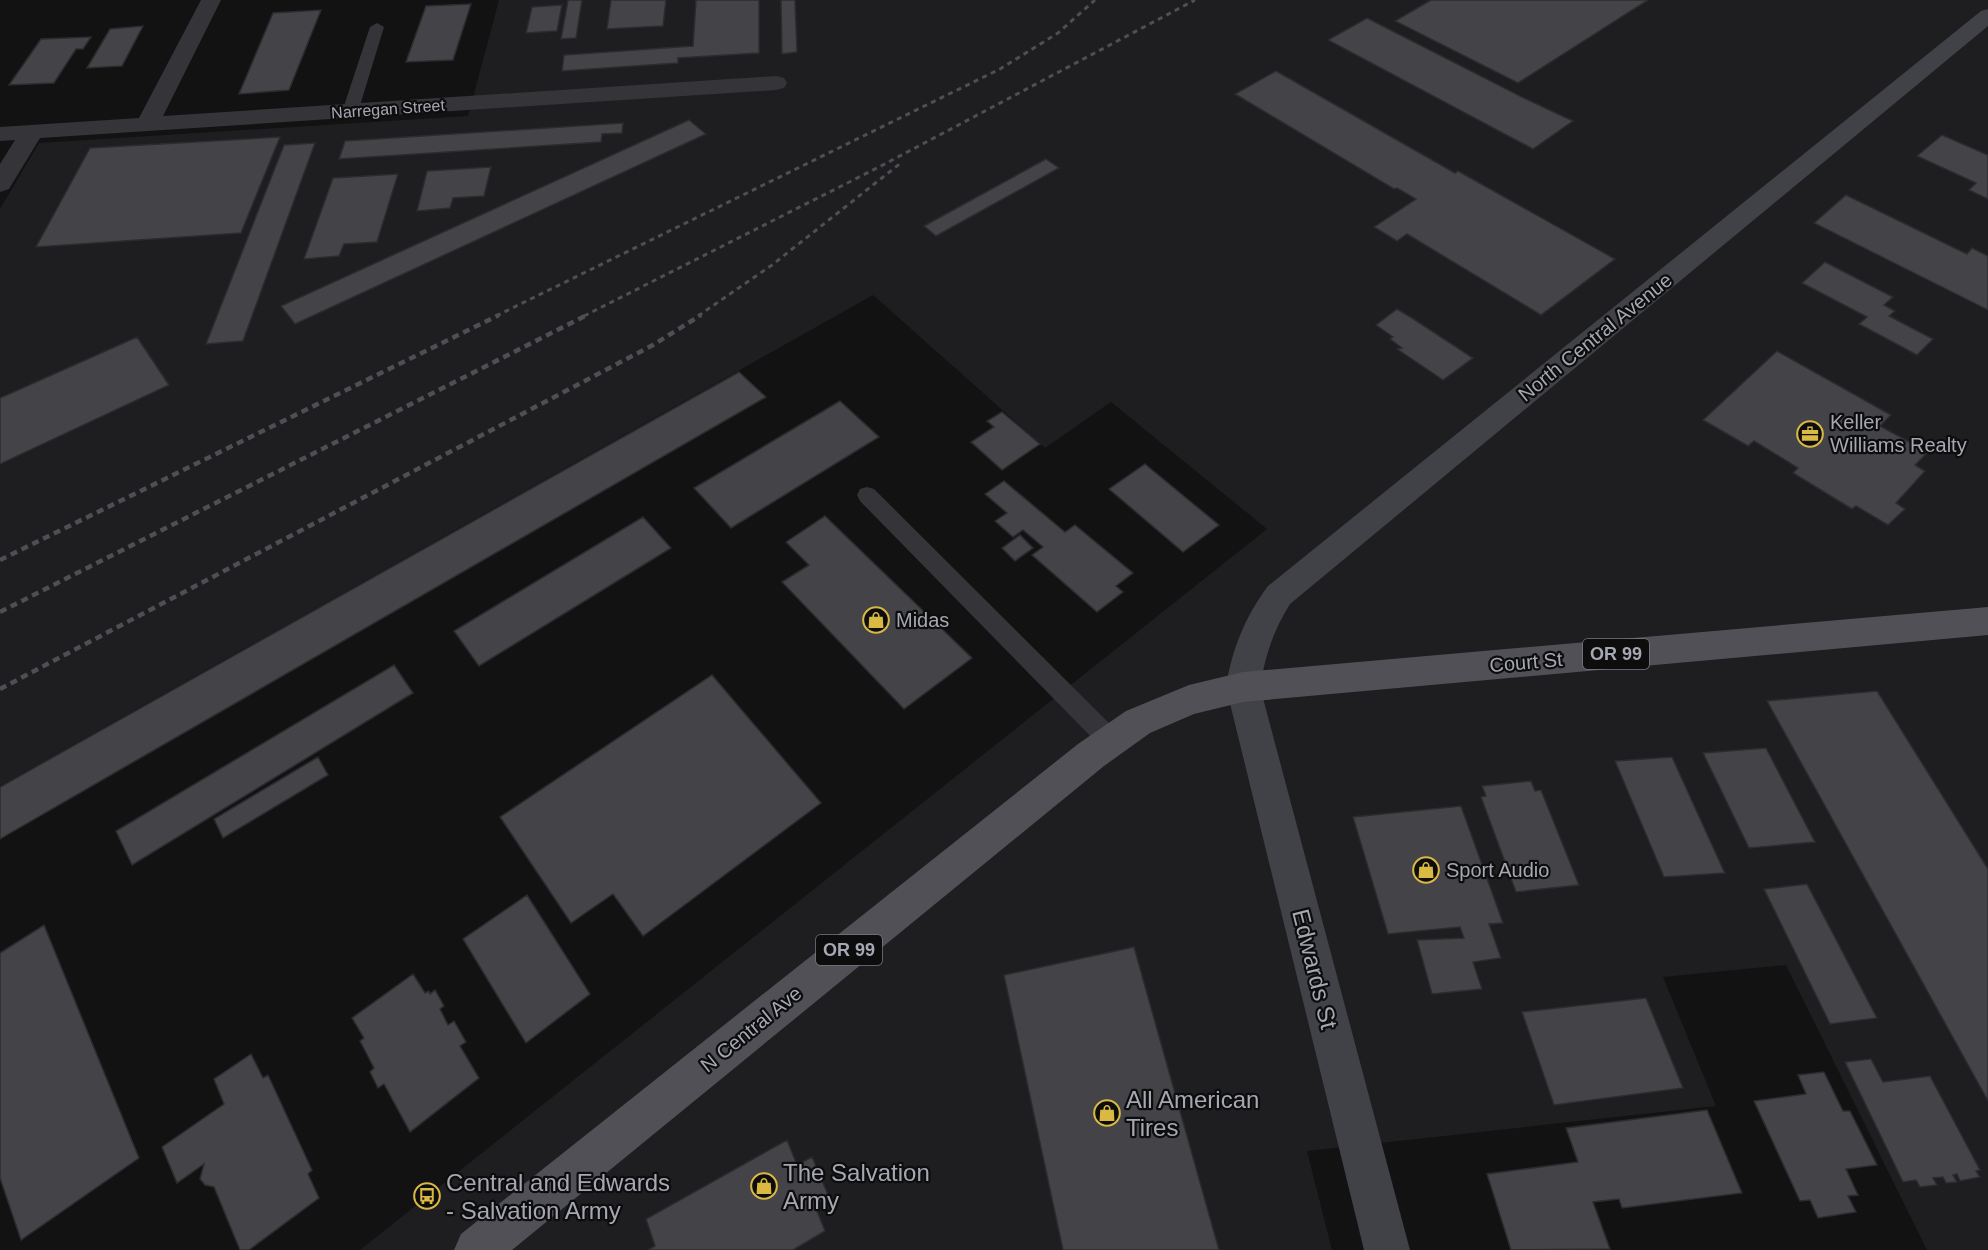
<svg xmlns="http://www.w3.org/2000/svg" width="1988" height="1250" viewBox="0 0 1988 1250" font-family="Arial,sans-serif">
	<rect width="100%" height="100%" fill="#121213"/>
	<path fill="#1e1e20" d="M499,0H1988V1250H1927L1786,965L1663,977L1716,1106L1307,1151L1332,1250H360L1267,529L1111,402L1045,448L873,295L0,786V209L39,143L468,116Z"/>
	<path fill="#444448" stroke="#2c2c2f" stroke-width="1.5" d="M568,0H582L576,38L561,39Z
		M611,0H666L663,26L607,29Z
		M696,0H759V53L678,58V63L562,71L564,55L693,46Z
		M781,0H795L797,52L782,54Z
		M1431,0H1648L1518,83L1395,21Z
		M471,4L453,60L406,62L426,6Z
		M562,5L557,31L526,33L532,7Z
		M321,10L289,90L239,94L273,13Z
		M1367,18L1526,99L1573,121L1533,149L1328,40Z
		M143,26L122,66L87,68L110,29Z
		M91,37L83,49H76L54,83L9,85L41,39Z
		M1276,71L1455,173L1458,171L1615,259L1541,315L1407,234L1397,241L1374,227L1416,199L1397,188L1394,189L1235,94Z
		M689,120L706,134L295,324L281,306Z
		M623,123L622,133L602,134L601,142L339,159L345,141Z
		M1942,135L1988,155V199L1969,190L1976,183L1917,156Z
		M280,137L241,233L36,247L90,148Z
		M315,143L243,341L206,344L284,145Z
		M1046,159L1059,168L936,236L924,226Z
		M491,167L484,196L453,198L450,208L417,211L427,171Z
		M398,174L377,242L344,244L339,256L304,259L333,178Z
		M1846,195L1967,254L1972,248L1988,256V310L1814,223Z
		M1825,262L1893,297L1884,305L1895,311L1889,316L1933,339L1917,355L1859,324L1867,317L1802,283Z
		M1397,309L1412,318L1473,358L1443,380L1397,349L1402,348L1390,339L1393,337L1376,325Z
		M137,337L169,385L0,464V398Z
		M1777,351L1891,415L1880,426L1928,452L1915,465L1925,471L1896,503L1905,509L1888,525L1856,506L1852,509L1793,473L1798,468L1754,441L1748,446L1703,420Z
		M739,372L766,397L0,839V787Z
		M840,401L879,437L731,528L694,488Z
		M1002,412L1040,444L1002,470L971,442L994,427L987,421Z
		M1145,464L1219,525L1183,552L1109,489Z
		M1004,481L1065,532L1075,525L1133,573L1116,586L1123,592L1097,612L1032,555L1043,547L1023,530L1013,537L995,521L1007,513L985,494Z
		M825,516L972,658L904,709L782,582L809,565L786,542Z
		M643,517L671,548L479,666L454,631Z
		M1020,535L1033,548L1015,561L1002,548Z
		M394,665L413,693L132,865L116,831Z
		M712,675L821,803L643,936L613,894L571,923L500,817Z
		M1877,691L1988,869V1101L1767,701Z
		M1766,748L1815,842L1749,848L1703,753Z
		M318,757L328,775L223,838L214,819Z
		M1672,757L1723,869L1725,873L1664,877L1615,761Z
		M1531,781L1535,791L1541,790L1579,885L1516,892L1481,797L1486,796L1482,786Z
		M1461,806L1503,923L1489,924L1501,958L1473,962L1482,989L1432,994L1417,940L1464,938L1460,927L1388,934L1353,817Z
		M1807,884L1877,1018L1830,1024L1764,889Z
		M527,895L590,994L526,1043L463,939Z
		M44,925L139,1158L21,1240L0,1178V953Z
		M1134,947L1219,1250H1063L1004,975Z
		M413,974L425,993L429,991L430,994L435,990L444,1006L440,1009L448,1025L454,1021L466,1042L460,1046L479,1078L410,1132L384,1084L378,1088L370,1072L374,1068L360,1041L364,1038L352,1018Z
		M1646,998L1683,1088L1554,1105L1522,1012Z
		M251,1054L263,1078L268,1075L312,1170L308,1174L319,1198L249,1250H240L214,1187L205,1185L200,1179L204,1164L177,1183L162,1147L224,1104L214,1079Z
		M1871,1059L1883,1082L1930,1076L1980,1170L1976,1171L1980,1177L1960,1181L1957,1174L1953,1175L1957,1182L1946,1183L1943,1177L1933,1178L1937,1185L1920,1187L1916,1180L1903,1182L1845,1062Z
		M1824,1072L1843,1111H1850L1877,1165L1846,1169L1858,1195L1848,1196L1856,1212L1818,1218L1810,1200L1800,1201L1754,1101L1806,1094L1798,1075Z
		M1707,1110L1742,1193L1622,1208L1619,1199L1593,1202L1610,1249L1511,1250L1487,1174L1578,1162L1566,1128Z
		M787,1140L797,1165L812,1157L829,1197L815,1206L825,1231L793,1250H648L655,1246L646,1219Z"/>
	<g fill="none" stroke-linecap="round" stroke-linejoin="round">
		<path fill="#353539" fill-rule="evenodd" d="M377,23L384,27L358,112L356,115H344L342,112L370,27Z
			M867,487L874,489L1119,733L1123,741L1119,749L1111,752L1103,749L860,501L857,495L860,489Z"/>
		<path fill="#353539" fill-rule="evenodd" d="M201,0H221L163,116L776,76L784,78L787,83L784,88L776,90L40,138L9,189L0,192V164L15,140L0,141V127L139,118Z"/>
		<path fill="#414247" fill-rule="evenodd" d="M1988,9V26L1290,604C1273,631 1265,656 1260,687L1410,1250H1364L1226,687C1232,649 1245,617 1268,586L1981,11Z"/>
		<path fill="#505056" fill-rule="evenodd" d="M1988,607V635L1243,702L1194,714L1150,733L1104,766L512,1250H454L461,1234L1078,744L1126,711L1189,685L1243,672Z"/>
		<path stroke="#4e4f54" stroke-width="3" stroke-dasharray="5 4.5" stroke-linecap="butt" d="M496,316L1000,69L1058,33L1095,0
			M584,316L879,167L1195,0
			M698,316L772,265L902,162"/>
		<path stroke="#4e4f54" stroke-width="4.5" stroke-dasharray="7 5" stroke-linecap="butt" d="M0,560L499,315
			M0,612L587,315
			M0,689L653,345L701,315"/>
	</g>
	<defs>
		<g id="office-ring" transform="scale(1.35)"><circle r="9.5" fill="#0d0d0e" stroke="#dab943" stroke-width="1.5"/><path d="M-6-3h4V-5.5h4V-3h4V5H-6ZM-1-4.5V-3h2v-1.5ZM-6 0V1H6V0Z" fill="#dab943"/></g>
		<g id="shop-ring" transform="scale(1.35)"><circle r="9.5" fill="#0d0d0e" stroke="#dab943" stroke-width="1.5"/><path d="M-5-2.5h2.3a2.7 3.5 0 0 1 5.4 0H5L5.5 6h-11ZM-1.5-2.5h3a1.5 2.3 0 0 0-3 0Z" fill="#dab943"/></g>
		<g id="bus-ring" transform="scale(1.35)"><circle r="9.5" fill="#0d0d0e" stroke="#dab943" stroke-width="1.5"/><path d="M-5-6H5V4H4V6H2V4H-2V6H-4V4H-5ZM-3.5-4V0h7V-4ZM-3.5 1.2v1.5H-2V1.2ZM2 1.2v1.5H3.5V1.2Z" fill="#dab943"/></g>
	</defs>
	<g fill-rule="evenodd">
		<use href="#office-ring" x="1810" y="434"/>
		<use href="#shop-ring" x="876" y="620"/>
		<use href="#shop-ring" x="1426" y="870"/>
		<use href="#shop-ring" x="1107" y="1113"/>
		<use href="#shop-ring" x="764" y="1186"/>
		<use href="#bus-ring" x="427" y="1196"/>
	</g>
	<g text-anchor="middle" dominant-baseline="central" stroke-width="4.5" stroke-linejoin="round" paint-order="stroke">
		<g font-size="16" fill="#a5a7b2" stroke="#0d0d0e">
			<text transform="translate(388 109) rotate(-4)">Narregan Street</text>
		</g>
		<g fill="#0d0d0e" stroke="#777981" stroke-width="1.5">
			<rect x="1583" y="639" width="66" height="30" rx="4.5"/>
			<rect x="816" y="935" width="66" height="30" rx="4.5"/>
		</g>
		<g font-size="18" font-weight="bold" fill="#a5a7b2">
			<text x="1616" y="654">OR 99</text>
			<text x="849" y="950">OR 99</text>
		</g>
		<g font-size="20" fill="#a5a7b2" stroke="#0d0d0e">
			<text transform="translate(1595 337) rotate(-39)">North Central Avenue</text>
			<text transform="translate(1526 662) rotate(-5)">Court St</text>
			<text transform="translate(751 1029) rotate(-39)">N Central Ave</text>
		</g>
		<g font-size="20" fill="#a5a7b2" stroke="#0d0d0e" text-anchor="start">
			<text x="1830" y="422">Keller<tspan x="1830" dy="23">Williams Realty</tspan></text>
			<text x="896" y="620">Midas</text>
			<text x="1446" y="870">Sport Audio</text>
		</g>
		<g font-size="24" fill="#a5a7b2" stroke="#0d0d0e">
			<text transform="translate(1315 969) rotate(76)">Edwards St</text>
		</g>
		<g font-size="24" fill="#a5a7b2" stroke="#0d0d0e" text-anchor="start">
			<text x="1126" y="1099">All American<tspan x="1126" dy="28">Tires</tspan></text>
			<text x="783" y="1172">The Salvation<tspan x="783" dy="28">Army</tspan></text>
			<text x="446" y="1182">Central and Edwards<tspan x="446" dy="28">- Salvation Army</tspan></text>
		</g>
	</g>
</svg>
